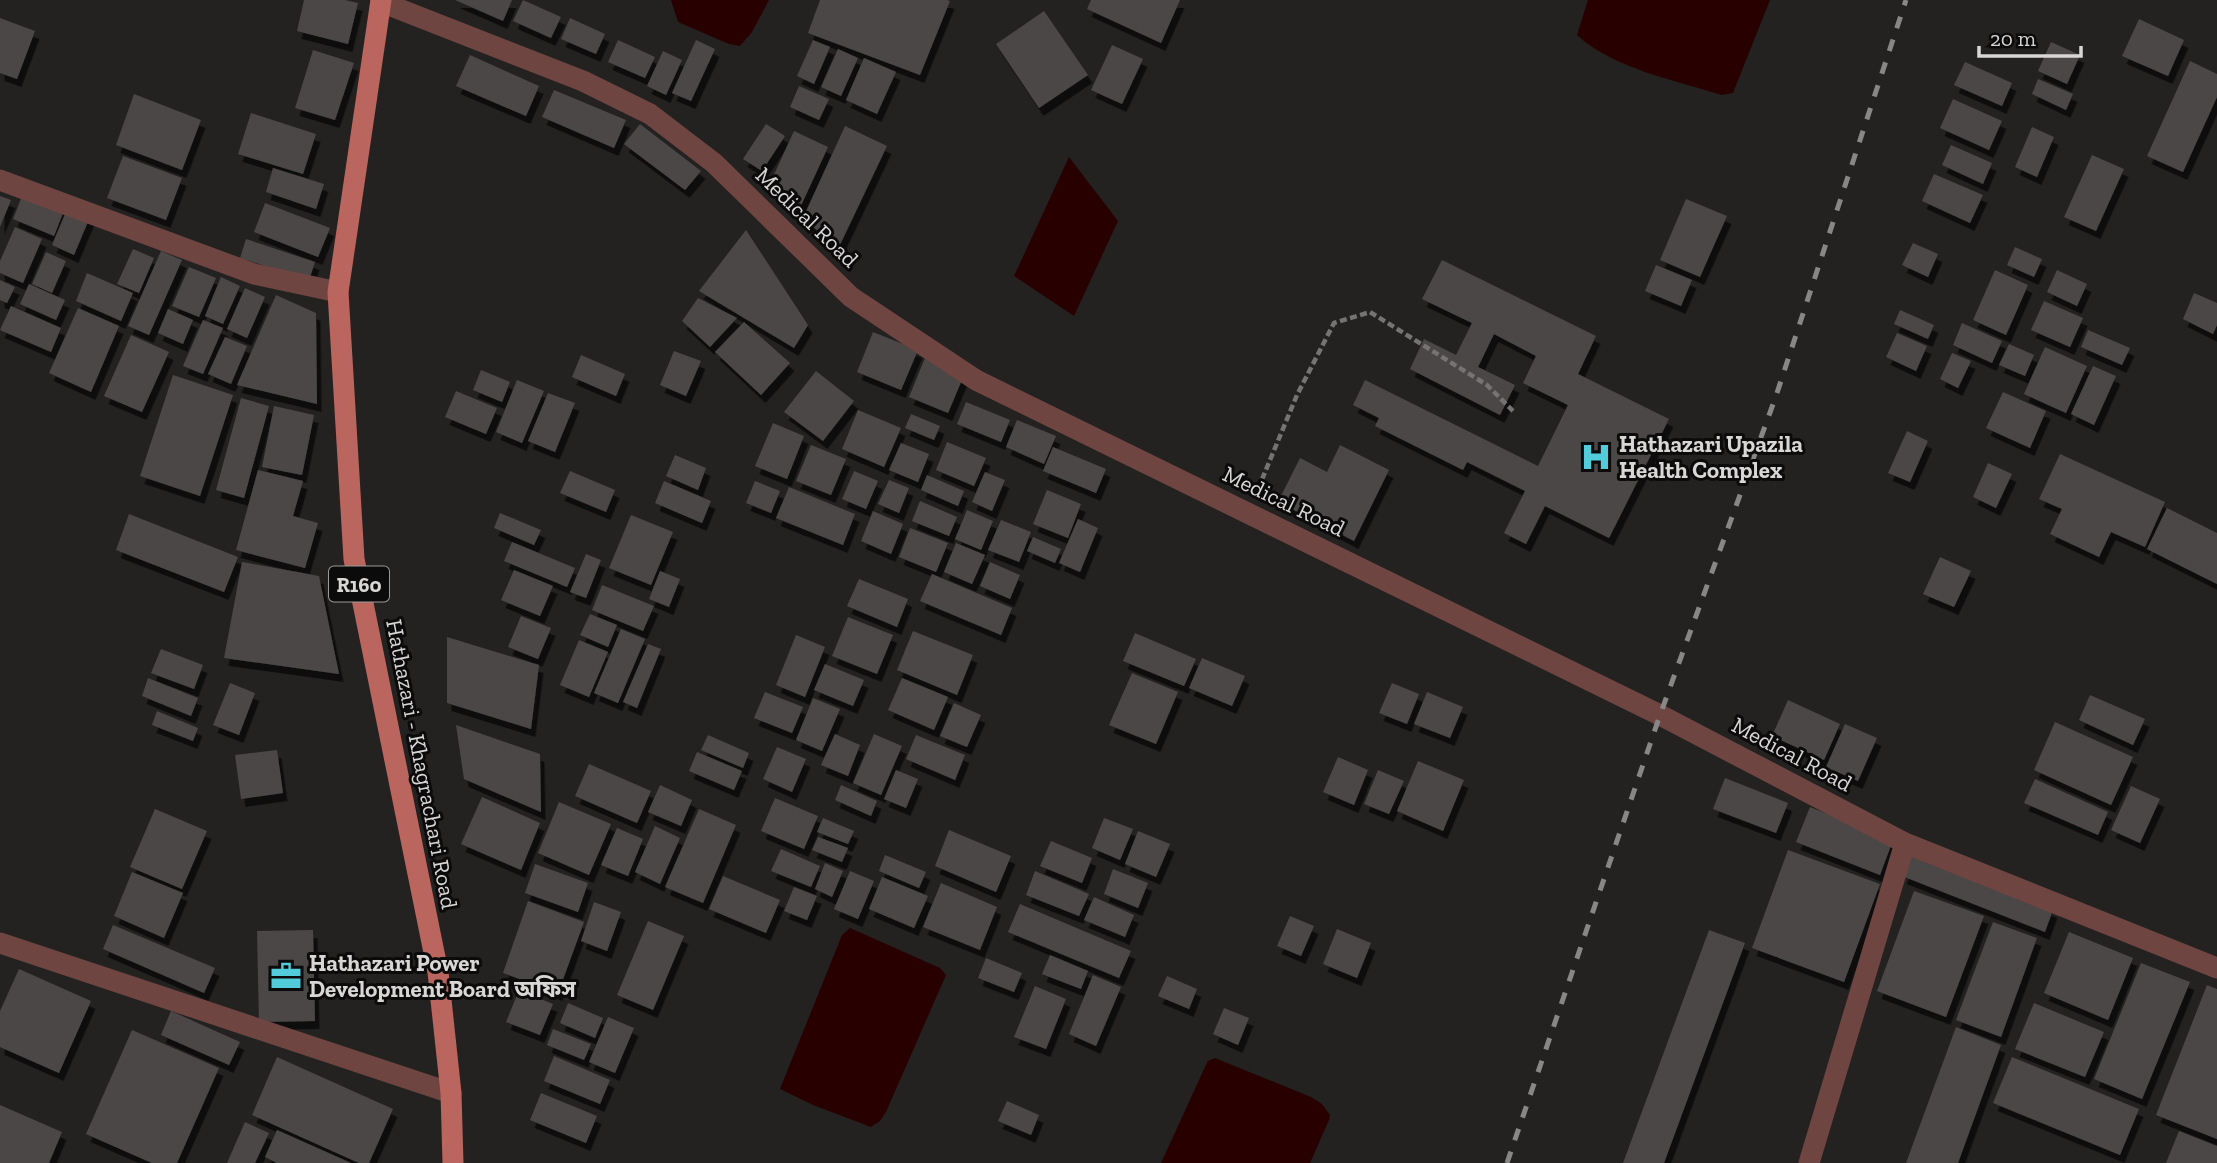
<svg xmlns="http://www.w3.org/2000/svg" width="2217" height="1163" viewBox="0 0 2217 1163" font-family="'Zilla Slab','Noto Sans Bengali',serif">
	<defs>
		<filter id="shadow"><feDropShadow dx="4.5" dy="8" stdDeviation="0" flood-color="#0009"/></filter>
	</defs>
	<rect width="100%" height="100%" fill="#242121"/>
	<path fill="#280000" d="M671,0H769L752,32L740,46L729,44L678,22Z
		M1588,0H1770L1733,93L1722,95C1677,81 1612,68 1577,35Z
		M1069,157L1118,221L1074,316L1014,276Z
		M850,928L940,968L946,975L886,1112L880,1121L871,1127L813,1105L780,1089L842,935Z
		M1215,1058L1311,1097L1322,1104L1330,1115L1329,1120L1310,1163H1161L1205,1067L1208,1061Z"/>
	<path fill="#4b4747" filter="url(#shadow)" d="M304,0H345L358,3L348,44L297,31Z
		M455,0H512L503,21Z
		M523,0L561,17L551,38L513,21Z
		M820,0H947L950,1L920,75L808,33Z
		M1091,0H1180L1161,43L1087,9Z
		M1044,11L1088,75L1039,108L996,44Z
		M0,18L35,31L17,79L0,73Z
		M570,18L605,34L596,54L561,39Z
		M2139,19L2184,40L2168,76L2122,56Z
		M618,40L655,57L645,78L608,62Z
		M696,40L715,49L691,101L672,93Z
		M813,40L830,47L814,84L797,76Z
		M2051,42L2080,55L2067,84L2038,71Z
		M1112,45L1143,59L1122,104L1091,90Z
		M838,49L858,58L841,96L821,87Z
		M313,50L354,63L335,120L295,108Z
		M663,51L682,60L666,95L647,86Z
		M470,55L539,86L526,116L456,86Z
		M864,58L896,72L877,114L846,100Z
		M2190,61L2217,74V97L2183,172L2147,156Z
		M1965,62L2012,83L2002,106L1954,85Z
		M2038,79L2073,94L2066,110L2032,94Z
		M799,86L829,99L819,120L790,107Z
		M554,90L626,120L614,148L542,117Z
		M134,94L201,120L182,170L116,145Z
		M1953,99L2002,121L1989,150L1940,128Z
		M251,113L316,134L303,174L238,154Z
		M640,124L701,171L685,190L624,144Z
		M766,124L785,136L762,171L743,159Z
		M845,126L887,146L838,249L803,218Z
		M2032,127L2054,137L2037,177L2015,167Z
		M794,131L828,147L799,210L771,181Z
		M1951,145L1992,163L1983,184L1942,165Z
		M2092,155L2124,169L2096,231L2064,217Z
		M123,156L182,178L166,220L107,198Z
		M273,168L324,184L316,209L266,192Z
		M1934,174L1983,195L1970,223L1922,201Z
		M24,191L65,208L54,236L13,219Z
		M0,196L11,200L0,227Z
		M1686,199L1727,216L1700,277L1660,260Z
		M265,203L330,228L318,257L254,232Z
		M68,207L90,217L74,255L52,245Z
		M15,227L42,239L23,283L0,273V261Z
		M746,230L808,325L794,348L699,291Z
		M246,239L315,262L309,280L240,258Z
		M1913,243L1938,254L1928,277L1902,265Z
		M2015,247L2042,259L2034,277L2007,265Z
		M133,249L154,258L139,293L117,284Z
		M161,251L182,260L149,335L128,326Z
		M46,252L66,261L52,293L32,284Z
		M1442,260L1596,336L1578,374L1669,419L1609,538L1545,506L1526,544L1504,533L1525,491L1467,462L1463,470L1375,426L1379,418L1353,405L1365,380L1538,466L1568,405L1523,383L1536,356L1494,334L1478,367L1515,385L1500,415L1410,369L1424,339L1456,355L1472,323L1422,299Z
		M1656,265L1692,280L1681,306L1645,291Z
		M189,267L216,278L199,317L172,306Z
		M1995,270L2028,285L2006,335L1973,320Z
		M2057,270L2087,284L2077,306L2047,292Z
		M87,273L133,293L121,321L76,301Z
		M221,277L240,286L223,324L205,316Z
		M0,280L15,287L7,303L0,300Z
		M29,284L65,300L56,320L20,304Z
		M245,288L265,297L247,338L227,329Z
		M2194,293L2217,303V325L2213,334L2183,319Z
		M276,295L316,313L317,404L237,385Z
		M698,298L737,318L710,347L682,321Z
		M2044,301L2083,318L2070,347L2031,330Z
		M11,306L61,328L51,352L0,330Z
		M78,308L119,326L91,392L49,373Z
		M168,309L193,320L183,344L158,333Z
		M1900,310L1934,325L1928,339L1894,324Z
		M203,320L223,328L203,374L183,366Z
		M744,322L790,363L761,395L715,352Z
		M1962,323L2002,341L1992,363L1953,345Z
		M2088,330L2130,348L2122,365L2081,347Z
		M873,332L918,350L901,390L857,372Z
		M1897,333L1927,346L1916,371L1886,357Z
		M131,335L169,352L142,412L104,396Z
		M225,337L247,346L231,384L208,374Z
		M2009,344L2034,355L2025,376L1999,365Z
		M2045,347L2087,366L2066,413L2024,394Z
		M674,351L701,361L686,396L660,385Z
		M1952,353L1971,361L1958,388L1940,379Z
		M581,355L625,374L616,396L572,377Z
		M925,358L964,375L948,413L909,397Z
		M2093,366L2116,376L2094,425L2071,414Z
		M481,370L510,382L502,402L473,390Z
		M816,371L854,401L823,441L784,412Z
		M173,375L233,395L200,496L140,476Z
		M517,380L544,391L522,443L496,432Z
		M456,391L497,408L486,434L445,417Z
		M2003,392L2046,411L2030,448L1986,428Z
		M548,393L575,403L555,452L528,441Z
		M241,398L269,406L244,498L216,490Z
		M966,402L1010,420L1001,442L957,424Z
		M274,406L314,415L302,475L262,467Z
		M858,410L901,428L884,467L842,449Z
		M911,414L940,426L934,440L905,428Z
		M1017,420L1056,436L1044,464L1006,447Z
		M773,423L804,436L787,479L755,466Z
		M1907,431L1928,441L1910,482L1888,473Z
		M947,442L986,458L974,486L936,470Z
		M901,443L929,454L918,482L889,470Z
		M811,445L846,459L831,495L796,481Z
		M1340,445L1389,470L1354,541L1278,502L1300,458L1327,472Z
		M1053,447L1106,469L1096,493L1043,471Z
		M2060,454L2165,502L2145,547L2111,532L2099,557L2050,534L2062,509L2039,499Z
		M675,455L706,468L698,490L666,476Z
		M1988,463L2012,474L1996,508L1973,497Z
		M258,470L303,481L293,516L318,523L305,568L236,550Z
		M570,471L615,490L606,512L560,493Z
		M854,471L878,481L866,509L842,499Z
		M985,472L1005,480L992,511L972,502Z
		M927,475L964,491L958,506L921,490Z
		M889,480L909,488L899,513L878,504Z
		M664,481L711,501L702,523L655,503Z
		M755,481L780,491L771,513L746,503Z
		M789,487L855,514L843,545L776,518Z
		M1047,490L1081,504L1068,538L1033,524Z
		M920,501L957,517L949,536L912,521Z
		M2167,508L2217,533V584L2147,549Z
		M967,510L993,521L981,550L955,539Z
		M873,511L903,524L891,554L861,541Z
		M500,513L541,530L534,545L494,528Z
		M129,514L238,557L224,592L116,550Z
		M631,515L673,532L651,585L609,568Z
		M1078,519L1098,528L1080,572L1059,563Z
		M1001,520L1031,532L1019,562L988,550Z
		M910,528L948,543L936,572L899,557Z
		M1033,537L1061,549L1055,563L1027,551Z
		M512,542L575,568L567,587L504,561Z
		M956,543L985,555L972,584L944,572Z
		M586,554L601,560L586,598L570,592Z
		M1940,557L1971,571L1954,607L1923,594Z
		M242,562L319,576L339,674L224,658Z
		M990,562L1020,575L1010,599L980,586Z
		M514,570L553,586L540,616L501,600Z
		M660,571L680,579L669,607L649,599Z
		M932,574L1012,608L1001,635L920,601Z
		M859,579L908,599L897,627L847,606Z
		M602,585L654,606L643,631L592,610Z
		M590,614L617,625L608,647L580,635Z
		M521,616L551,628L538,659L508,647Z
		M848,617L893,635L877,674L832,656Z
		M621,629L645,639L618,703L594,693Z
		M913,631L973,655L957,695L897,670Z
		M1135,633L1196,659L1184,686L1123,661Z
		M796,635L825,647L805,697L776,685Z
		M447,637L539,665L531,729L447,703Z
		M579,640L608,652L589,697L560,685Z
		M648,644L661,649L637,708L623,702Z
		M161,649L203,665L194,689L151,673Z
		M1202,658L1245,676L1232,706L1189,688Z
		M825,664L864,680L853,706L814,690Z
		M1132,673L1178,692L1156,744L1109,725Z
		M148,678L198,698L191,716L142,696Z
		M902,678L948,697L934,730L888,710Z
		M230,683L255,693L239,735L213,725Z
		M1392,683L1419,694L1407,724L1379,713Z
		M765,692L803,707L792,733L754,718Z
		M1427,692L1463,707L1450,738L1414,724Z
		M2090,695L2145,719L2133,745L2079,720Z
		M813,698L840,709L822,751L796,740Z
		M1788,700L1840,724L1824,760L1772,736Z
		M954,703L981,715L967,747L940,736Z
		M157,711L198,728L193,741L152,725Z
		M2055,722L2133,757L2111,805L2034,770Z
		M1845,724L1877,738L1858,781L1826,767Z
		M456,725L540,754L541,812L464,779Z
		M835,734L860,745L848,776L821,765Z
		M874,734L902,746L881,795L853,783Z
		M708,735L749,753L743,768L701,750Z
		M916,735L965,755L955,780L906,759Z
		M777,747L806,759L792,792L763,779Z
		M277,750L283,793L241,799L235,755Z
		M697,752L742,771L734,790L689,771Z
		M1338,757L1368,770L1354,805L1323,792Z
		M1418,761L1464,780L1443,831L1397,811Z
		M589,764L651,791L637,823L575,796Z
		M896,770L918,779L906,808L884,799Z
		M1378,770L1404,781L1389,814L1364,804Z
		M1725,778L1788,803L1776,833L1713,809Z
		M2035,779L2108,812L2098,835L2024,803Z
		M660,785L692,800L681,826L648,812Z
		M841,785L877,801L871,816L835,800Z
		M2131,786L2160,799L2140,843L2111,830Z
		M482,797L540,823L521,870L461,844Z
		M775,798L818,816L804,849L761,831Z
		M559,802L611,824L589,875L538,853Z
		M1810,807L1893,840L1880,875L1796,842Z
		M155,809L207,831L182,889L130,867Z
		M699,809L736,825L703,903L665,887Z
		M823,818L854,831L848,844L817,832Z
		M1104,818L1133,829L1120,860L1092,848Z
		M655,826L680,838L660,884L635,872Z
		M617,828L643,839L628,876L601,865Z
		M949,830L1011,856L996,892L935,866Z
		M1138,831L1170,844L1156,877L1125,864Z
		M818,837L848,848L842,862L812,850Z
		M1051,841L1092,858L1082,883L1040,866Z
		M781,849L820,866L811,887L771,871Z
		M1788,850L1880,884L1844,982L1752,948Z
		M1911,854L2053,910L2045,932L1902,876Z
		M885,855L926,872L919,888L879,871Z
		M825,863L843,871L832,897L815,889Z
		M535,864L588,883L578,912L525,893Z
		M1113,869L1148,883L1138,908L1104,894Z
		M850,871L874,881L858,919L834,909Z
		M1035,871L1089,894L1079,916L1026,895Z
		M132,872L183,893L164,938L114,916Z
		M723,876L780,900L766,933L709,909Z
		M882,877L928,896L914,928L869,909Z
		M941,883L997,907L980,950L923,927Z
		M794,887L817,896L807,920L784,911Z
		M1914,891L1984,916L1946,1017L1877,991Z
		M1094,897L1134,915L1125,937L1084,920Z
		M528,901L584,922L558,993L503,973Z
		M594,902L621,912L607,951L581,941Z
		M1020,904L1131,951L1119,978L1008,932Z
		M1290,916L1314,926L1301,956L1277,946Z
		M648,921L684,936L653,1010L617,995Z
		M1993,922L2037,938L2001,1037L1956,1020Z
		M113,925L215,968L204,993L103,949Z
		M1337,929L1371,943L1357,978L1323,964Z
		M313,930L315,1021L259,1022L257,931Z
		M1709,930L1745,943L1664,1163H1623Z
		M2069,932L2133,958L2108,1020L2044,993Z
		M1050,955L1088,971L1081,989L1042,974Z
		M986,958L1022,973L1014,992L978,978Z
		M2141,963L2190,982L2142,1099L2094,1079Z
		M19,969L91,1001L59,1073L0,1047V1011Z
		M1093,975L1121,987L1096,1046L1069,1034Z
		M1167,976L1197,989L1189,1009L1158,996Z
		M2207,985L2217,989V1139L2156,1115Z
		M1035,986L1066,999L1046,1049L1014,1037Z
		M519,990L553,1004L540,1035L506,1022Z
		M568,1003L603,1018L595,1038L560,1023Z
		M2034,1003L2104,1032L2085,1077L2015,1049Z
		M1224,1008L1249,1018L1238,1045L1213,1034Z
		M171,1011L240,1042L229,1065L161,1035Z
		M608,1017L634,1028L615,1073L589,1062Z
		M1956,1027L2001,1045L1958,1163H1906Z
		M553,1029L591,1044L584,1060L547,1045Z
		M132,1030L219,1068L177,1163H152L86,1134Z
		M554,1056L610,1080L600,1104L544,1081Z
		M277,1057L393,1109L369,1163H359L252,1115Z
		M2012,1057L2139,1109L2120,1155L1993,1103Z
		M541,1093L597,1116L586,1143L530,1120Z
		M1007,1101L1039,1115L1031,1135L998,1121Z
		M0,1105L62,1132L49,1163H0Z
		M245,1122L269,1133L255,1163H227Z
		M277,1130L351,1163H277L265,1157Z
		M2179,1131L2217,1146V1163H2166Z"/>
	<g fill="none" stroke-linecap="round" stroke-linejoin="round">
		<path stroke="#767373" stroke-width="4.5" stroke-dasharray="7 3.5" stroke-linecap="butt" d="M1258,489L1297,395L1334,323L1370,312L1487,385L1513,411"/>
		<path stroke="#6e4540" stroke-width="21" d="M381,2L583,81L650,114L714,163L851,297L976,380L1660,715L1905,843L2217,968
			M0,180L254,274L338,292
			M0,943L451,1093
			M1809,1163L1905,843"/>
		<path stroke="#ba655d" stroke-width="21" d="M381,0L338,292L354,559L438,972L451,1093L453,1163"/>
		<path stroke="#898686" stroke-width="5" stroke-dasharray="12 12" stroke-linecap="butt" d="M1507,1163L1660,715L1776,396L1906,0"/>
	</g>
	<defs>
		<g id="hospital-bare" transform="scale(2.415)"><path d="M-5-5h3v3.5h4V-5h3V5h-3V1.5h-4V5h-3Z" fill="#52cbda" stroke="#0c0b0b" stroke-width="2.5" paint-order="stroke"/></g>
		<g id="office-bare" transform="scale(2.415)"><path d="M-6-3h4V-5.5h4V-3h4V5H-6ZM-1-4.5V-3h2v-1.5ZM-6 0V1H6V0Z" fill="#52cbda" stroke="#0c0b0b" stroke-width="2.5" paint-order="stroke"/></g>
	</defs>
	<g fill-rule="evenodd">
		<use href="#hospital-bare" x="1596" y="457"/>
		<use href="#office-bare" x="286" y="976"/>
	</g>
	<g text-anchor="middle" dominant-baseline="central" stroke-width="6" stroke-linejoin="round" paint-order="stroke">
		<rect fill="#0c0b0b" stroke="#9c9a99" stroke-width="2" x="329" y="566.5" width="60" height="35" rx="5"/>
		<g font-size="21" font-weight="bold" fill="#d9d7d6">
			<text x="359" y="584">R160</text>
		</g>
		<g font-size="23" fill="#d9d7d6" stroke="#0c0b0b">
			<text transform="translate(807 217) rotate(44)">Medical Road</text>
			<text transform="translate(1284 501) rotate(26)">Medical Road</text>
			<text transform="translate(1792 754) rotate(28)">Medical Road</text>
			<text transform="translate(422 764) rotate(79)">Hathazari - Khagrachari Road</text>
		</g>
		<g font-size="23" font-weight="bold" fill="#d9d7d6" stroke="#0c0b0b" text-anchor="start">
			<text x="1619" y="444">Hathazari Upazila<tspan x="1619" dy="26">Health Complex</tspan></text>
			<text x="309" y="963">Hathazari Power<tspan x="309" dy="26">Development Board অফিস</tspan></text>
		</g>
	</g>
	<path d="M1979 46v10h102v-10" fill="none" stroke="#d9d7d6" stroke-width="3.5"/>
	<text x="1990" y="46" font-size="21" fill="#d9d7d6" stroke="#0c0b0b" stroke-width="5" paint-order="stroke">20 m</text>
</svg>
